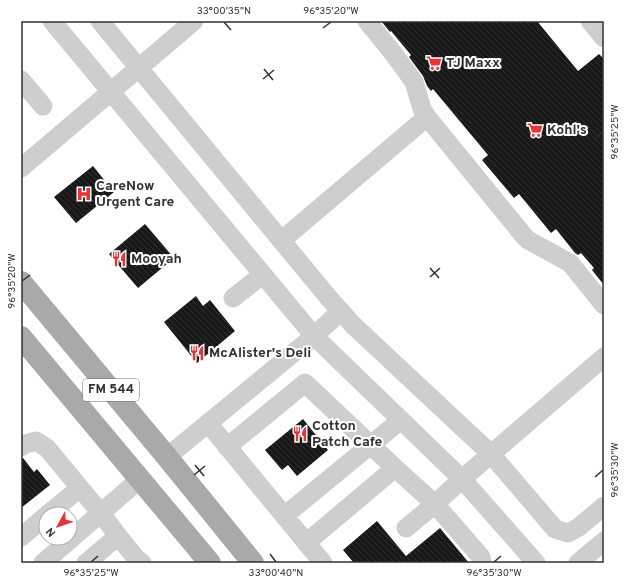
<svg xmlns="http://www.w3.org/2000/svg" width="625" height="584" viewBox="0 0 625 584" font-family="Overpass,sans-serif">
	<defs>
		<pattern id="building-back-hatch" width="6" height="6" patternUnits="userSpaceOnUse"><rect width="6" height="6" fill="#181818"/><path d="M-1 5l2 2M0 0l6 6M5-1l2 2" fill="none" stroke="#313131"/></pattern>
	</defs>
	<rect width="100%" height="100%" fill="#fff"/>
	<path fill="url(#building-back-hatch)" d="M381,21H537L578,71L599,54L604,59V285L592,270L594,268L581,253L578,255L575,253L556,229L551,233L519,194L514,198L482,160L488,155L433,89L431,91L427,86L423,76L409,57L411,55L391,31L390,32Z
		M93,166L114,192L76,223L54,197Z
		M145,224L174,258L138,288L109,254Z
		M196,296L203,306L210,300L235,331L197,363L164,322Z
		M303,419L328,450L297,476L288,465L282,470L265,450Z
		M21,458H23L34,472L37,469L50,485L21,508Z
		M377,521L406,556L440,528L469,563H354L343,550Z"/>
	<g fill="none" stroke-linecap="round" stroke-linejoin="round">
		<path stroke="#cecece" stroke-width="19" d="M52,21L314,336L462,479L536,563
			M100,21L328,297L353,325L491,454L555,529L568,533L579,527L604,506
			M367,21L393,53L414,82L422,109L427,117L524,236L528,240L570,263L604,305
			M590,21L604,38
			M21,80L43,106
			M21,168L194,21
			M282,240L427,117
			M233,298L262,275
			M208,423L323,563
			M21,447L25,444L36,441L47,448L80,488L101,513L118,536L136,558L142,563
			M227,447L305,383L395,468L435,504L481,557L482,563
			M167,457L314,336L341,311
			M48,514L80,488
			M284,516L401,420
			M406,528L435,504L462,479L604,357
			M21,537L46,516
			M306,543L395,468
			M43,563L140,479
			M86,563L118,536
			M578,563L604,541"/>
		<path stroke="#a9a9a9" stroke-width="22" d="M21,282L167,457L253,563
			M21,337L210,563"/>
	</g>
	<path fill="none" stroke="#313131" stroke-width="1.5" d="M224,22L231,30M323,28L331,22M264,69L273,80M263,79L274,70M595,138L603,132M430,268L439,278M430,277L440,268M22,281L30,275M195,465L204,476M194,475L205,466M595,477L603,470M270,554L276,562M91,562L98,556M494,562L501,556"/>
	<defs>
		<g id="supermarket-bare" transform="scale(1.2)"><path d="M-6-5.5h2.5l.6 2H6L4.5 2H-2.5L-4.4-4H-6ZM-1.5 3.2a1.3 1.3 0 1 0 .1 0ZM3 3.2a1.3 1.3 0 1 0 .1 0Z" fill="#e73439" stroke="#fff" stroke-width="2.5" paint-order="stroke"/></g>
		<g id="hospital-bare" transform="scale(1.2)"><path d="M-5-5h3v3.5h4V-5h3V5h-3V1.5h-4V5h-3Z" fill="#e73439" stroke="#fff" stroke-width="2.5" paint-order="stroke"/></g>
		<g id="restaurant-bare" transform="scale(1.2)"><path d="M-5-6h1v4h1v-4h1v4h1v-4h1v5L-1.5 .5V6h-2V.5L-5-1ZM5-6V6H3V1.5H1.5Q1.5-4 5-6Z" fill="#e73439" stroke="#fff" stroke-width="2.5" paint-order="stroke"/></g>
	</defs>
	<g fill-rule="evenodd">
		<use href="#supermarket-bare" x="434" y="63"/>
		<use href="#supermarket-bare" x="535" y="130"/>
		<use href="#hospital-bare" x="84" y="194"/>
		<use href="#restaurant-bare" x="119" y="259"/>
		<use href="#restaurant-bare" x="197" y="353"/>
		<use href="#restaurant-bare" x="300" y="434"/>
	</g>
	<g text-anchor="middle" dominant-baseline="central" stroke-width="4" stroke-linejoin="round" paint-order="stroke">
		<rect fill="#fff" stroke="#6f6f6f" stroke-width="1" x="83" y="379" width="56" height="22" rx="3"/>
		<g font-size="13" font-weight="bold" fill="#313131">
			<text x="111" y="390">FM 544</text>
		</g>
		<g font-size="14" font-weight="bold" fill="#313131" stroke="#fff" text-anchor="start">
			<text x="446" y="63">TJ Maxx</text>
			<text x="547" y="130">Kohl's</text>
			<text x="96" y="186">CareNow<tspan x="96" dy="16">Urgent Care</tspan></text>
			<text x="131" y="259">Mooyah</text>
			<text x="209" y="353">McAlister's Deli</text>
			<text x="312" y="426">Cotton<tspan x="312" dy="16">Patch Cafe</tspan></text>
		</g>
	</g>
	<rect width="625" height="584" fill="none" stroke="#ffffff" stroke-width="44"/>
	<g transform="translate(58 526) rotate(230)"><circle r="19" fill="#ffffff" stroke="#adadad"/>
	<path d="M0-3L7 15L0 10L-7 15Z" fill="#e73439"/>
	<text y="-6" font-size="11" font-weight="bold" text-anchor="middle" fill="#313131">N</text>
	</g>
	<rect x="22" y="22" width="581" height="540" fill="none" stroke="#313131" stroke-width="1.5"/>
	<g font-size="10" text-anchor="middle" fill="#313131">
		<text x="224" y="14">33°00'35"N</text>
		<text x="331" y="14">96°35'20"W</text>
		<text transform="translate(614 132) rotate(-90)" y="4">96°35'25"W</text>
		<text transform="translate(11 281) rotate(-90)" y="4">96°35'20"W</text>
		<text transform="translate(614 470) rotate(-90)" y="4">96°35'30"W</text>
		<text x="91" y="576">96°35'25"W</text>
		<text x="276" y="576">33°00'40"N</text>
		<text x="494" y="576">96°35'30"W</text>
	</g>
</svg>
